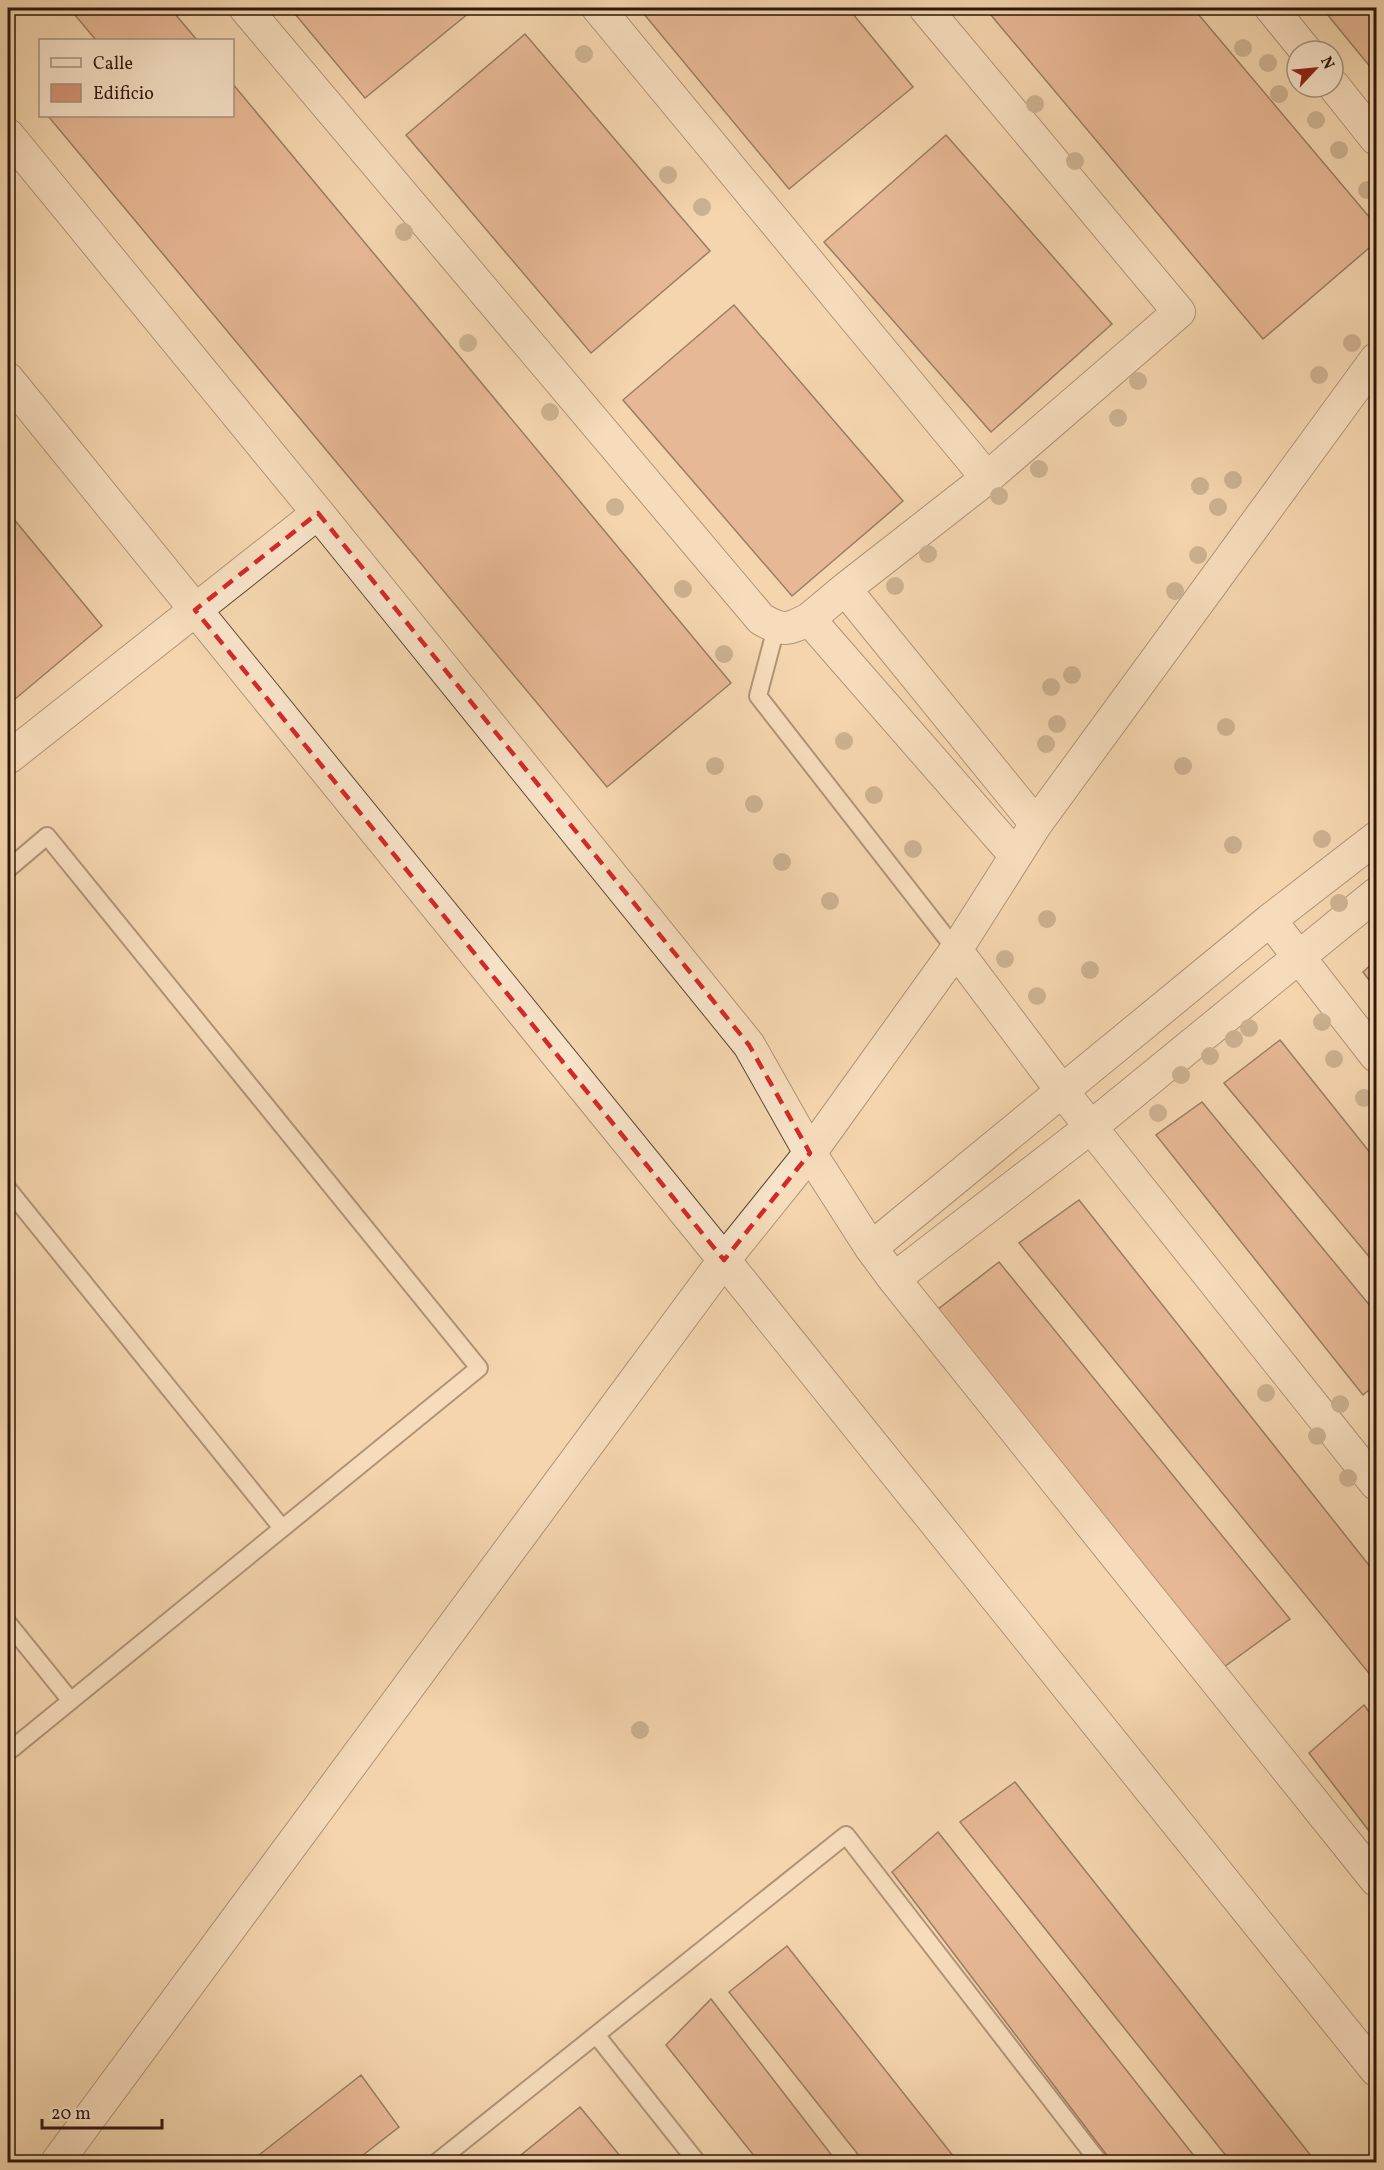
<svg xmlns="http://www.w3.org/2000/svg" width="1384" height="2170" viewBox="0 0 1384 2170" font-family="Vollkorn,serif">
	<rect width="100%" height="100%" fill="#f4d6ae"/>
	<filter id="stains"><feTurbulence type="fractalNoise" baseFrequency=".00333" numOctaves="4"/><feColorMatrix values="0 0 0 0 .2 0 0 0 0 .09 0 0 0 0 .02 0 0 0 .5 -.17"/></filter>
	<radialGradient id="worn" r=".72"><stop offset=".6" stop-color="#630" stop-opacity="0"/><stop offset="1" stop-color="#630" stop-opacity=".3"/></radialGradient>
	<path fill="#d79476" stroke="#2e160d" stroke-width="1.5" d="M69,8H170L197,40H96Z
		M290,8H475L365,98Z
		M639,8H848L913,87L789,189Z
		M985,8H1193L1376,225V242L1263,339Z
		M1322,8H1376V74Z
		M525,34L710,251L591,353L406,135Z
		M232,83L731,683L607,787L48,116H232Z
		M946,135L1112,324L991,432L824,242Z
		M734,305L903,501L792,596L623,400Z
		M8,512L102,626L8,705Z
		M1376,960V989L1363,972Z
		M1280,1040L1376,1160V1265L1224,1083Z
		M1202,1102L1376,1313V1384L1363,1395L1156,1135Z
		M1079,1200L1376,1574V1682L1019,1243Z
		M999,1262L1290,1619L1224,1667L937,1310Z
		M1364,1705L1376,1721V1840L1309,1753Z
		M1015,1782L1316,2162H1231L960,1822Z
		M938,1832L1199,2162H1112L892,1872Z
		M787,1946L958,2162H864L729,1992Z
		M711,1999L837,2162H759L666,2045Z
		M361,2075L399,2127L354,2162H250Z
		M580,2107L625,2162H526L521,2155Z"/>
	<g fill="none" stroke-linecap="round" stroke-linejoin="round">
		<g stroke="#604635" stroke-width="20">
			<path id="lane" d="M776,628L758,696L956,950
				M8,869L47,836L479,1368L8,1752
				M8,1189L282,1528
				M8,1623L71,1701
				M597,2036L697,2162
				M437,2162L846,1835L1099,2162"/>
		</g>
		<g stroke="#604635" stroke-width="34">
			<path id="street" d="M245,8L761,619C783,632 788,630 809,619L1015,855
				M598,8L987,478
				M1271,8L1306,51
				M1333,85L1376,139
				M8,135L318,513L749,1045L810,1153L871,1248L894,1279L1376,1880
				M8,379L724,1260L1376,2070
				M845,589L1036,824
				M809,619L845,589L987,478L1179,312L925,8
				M8,758L318,513
				M1270,920L1376,1056
				M956,950L1062,1091L1376,1484
				M871,1248L1270,920L1376,838
				M894,1279L1091,1127L1376,894
				M57,2162L724,1260L810,1153L956,950L1036,824L1376,359"/>
		</g>
		<use href="#lane" stroke="#f8e4ca" stroke-width="16"/>
		<use href="#street" stroke="#f8e4ca" stroke-width="32"/>
	</g>
	<g fill="#9e886a">
		<circle cx="1243" cy="48" r="9"/>
		<circle cx="584" cy="54" r="9"/>
		<circle cx="1268" cy="63" r="9"/>
		<circle cx="1279" cy="94" r="9"/>
		<circle cx="1035" cy="104" r="9"/>
		<circle cx="1316" cy="120" r="9"/>
		<circle cx="1339" cy="150" r="9"/>
		<circle cx="1075" cy="161" r="9"/>
		<circle cx="668" cy="175" r="9"/>
		<circle cx="1367" cy="190" r="9"/>
		<circle cx="702" cy="207" r="9"/>
		<circle cx="404" cy="232" r="9"/>
		<circle cx="468" cy="343" r="9"/>
		<circle cx="1352" cy="343" r="9"/>
		<circle cx="1319" cy="375" r="9"/>
		<circle cx="1138" cy="381" r="9"/>
		<circle cx="550" cy="412" r="9"/>
		<circle cx="1118" cy="418" r="9"/>
		<circle cx="1039" cy="469" r="9"/>
		<circle cx="1233" cy="480" r="9"/>
		<circle cx="1200" cy="486" r="9"/>
		<circle cx="999" cy="496" r="9"/>
		<circle cx="615" cy="507" r="9"/>
		<circle cx="1218" cy="507" r="9"/>
		<circle cx="928" cy="554" r="9"/>
		<circle cx="1198" cy="555" r="9"/>
		<circle cx="895" cy="586" r="9"/>
		<circle cx="683" cy="589" r="9"/>
		<circle cx="1175" cy="591" r="9"/>
		<circle cx="724" cy="654" r="9"/>
		<circle cx="1072" cy="675" r="9"/>
		<circle cx="1051" cy="687" r="9"/>
		<circle cx="1057" cy="724" r="9"/>
		<circle cx="1226" cy="727" r="9"/>
		<circle cx="844" cy="741" r="9"/>
		<circle cx="1046" cy="744" r="9"/>
		<circle cx="715" cy="766" r="9"/>
		<circle cx="1183" cy="766" r="9"/>
		<circle cx="874" cy="795" r="9"/>
		<circle cx="754" cy="804" r="9"/>
		<circle cx="1322" cy="839" r="9"/>
		<circle cx="1233" cy="845" r="9"/>
		<circle cx="913" cy="849" r="9"/>
		<circle cx="782" cy="862" r="9"/>
		<circle cx="830" cy="901" r="9"/>
		<circle cx="1339" cy="903" r="9"/>
		<circle cx="1047" cy="919" r="9"/>
		<circle cx="1005" cy="959" r="9"/>
		<circle cx="1090" cy="970" r="9"/>
		<circle cx="1037" cy="996" r="9"/>
		<circle cx="1322" cy="1022" r="9"/>
		<circle cx="1249" cy="1028" r="9"/>
		<circle cx="1234" cy="1039" r="9"/>
		<circle cx="1210" cy="1056" r="9"/>
		<circle cx="1334" cy="1059" r="9"/>
		<circle cx="1181" cy="1075" r="9"/>
		<circle cx="1364" cy="1098" r="9"/>
		<circle cx="1158" cy="1113" r="9"/>
		<circle cx="1266" cy="1393" r="9"/>
		<circle cx="1340" cy="1404" r="9"/>
		<circle cx="1317" cy="1436" r="9"/>
		<circle cx="1348" cy="1478" r="9"/>
		<circle cx="640" cy="1730" r="9"/>
	</g>
	<path d="M0 0H1384V2170H0ZM318,513L749,1045L810,1153L724,1260L195,610Z" fill="#f4d6ae" fill-opacity=".55" fill-rule="evenodd"/>
	<path fill="none" stroke="#d62828" stroke-width="4.5" stroke-dasharray="12 8" stroke-linejoin="round" d="M318,513L749,1045L810,1153L724,1260L195,610Z"/>
	<rect width="1384" height="2170" fill="none" stroke="#f4d6ae" stroke-width="30"/>
	<rect x="9" y="9" width="1366" height="2152" fill="none" stroke="#2e160d" stroke-width="3"/>
	<rect x="15" y="15" width="1354" height="2140" fill="none" stroke="#2e160d" stroke-width="1.5"/>
	<rect x="39" y="39" width="195" height="78" fill="#f8e4ca" stroke="#a7927e" stroke-width="1.5"/>
	<rect x="51" y="58" width="30" height="9" fill="#f8e4ca" stroke="#a7927e" stroke-width="1.5"/>
	<text x="93" y="69" font-size="18" fill="#2e160d">Calle</text>
	<rect x="51" y="84" width="30" height="18" fill="#d79476" stroke="#a7927e" stroke-width="1.5"/>
	<text x="93" y="99" font-size="18" fill="#2e160d">Edificio</text>
	<g transform="translate(1315 69) rotate(64)"><circle r="28" fill="#f8e4ca" stroke="#a7927e" stroke-width="1.5"/>
	<path d="M0-4.5L10 22L0 15L-10 22Z" fill="#8f2418"/>
	<text y="-9" font-size="16" font-weight="bold" text-anchor="middle" fill="#2e160d">N</text>
	</g>
	<path d="M42 2119v9h120v-9" fill="none" stroke="#2e160d" stroke-width="3"/>
	<text x="51" y="2119" font-size="18" fill="#2e160d" stroke="#f8e4ca" stroke-width="4.5" paint-order="stroke">20 m</text>
	<rect width="100%" height="100%" filter="url(#stains)"/>
	<rect width="100%" height="100%" fill="url(#worn)"/>
</svg>
